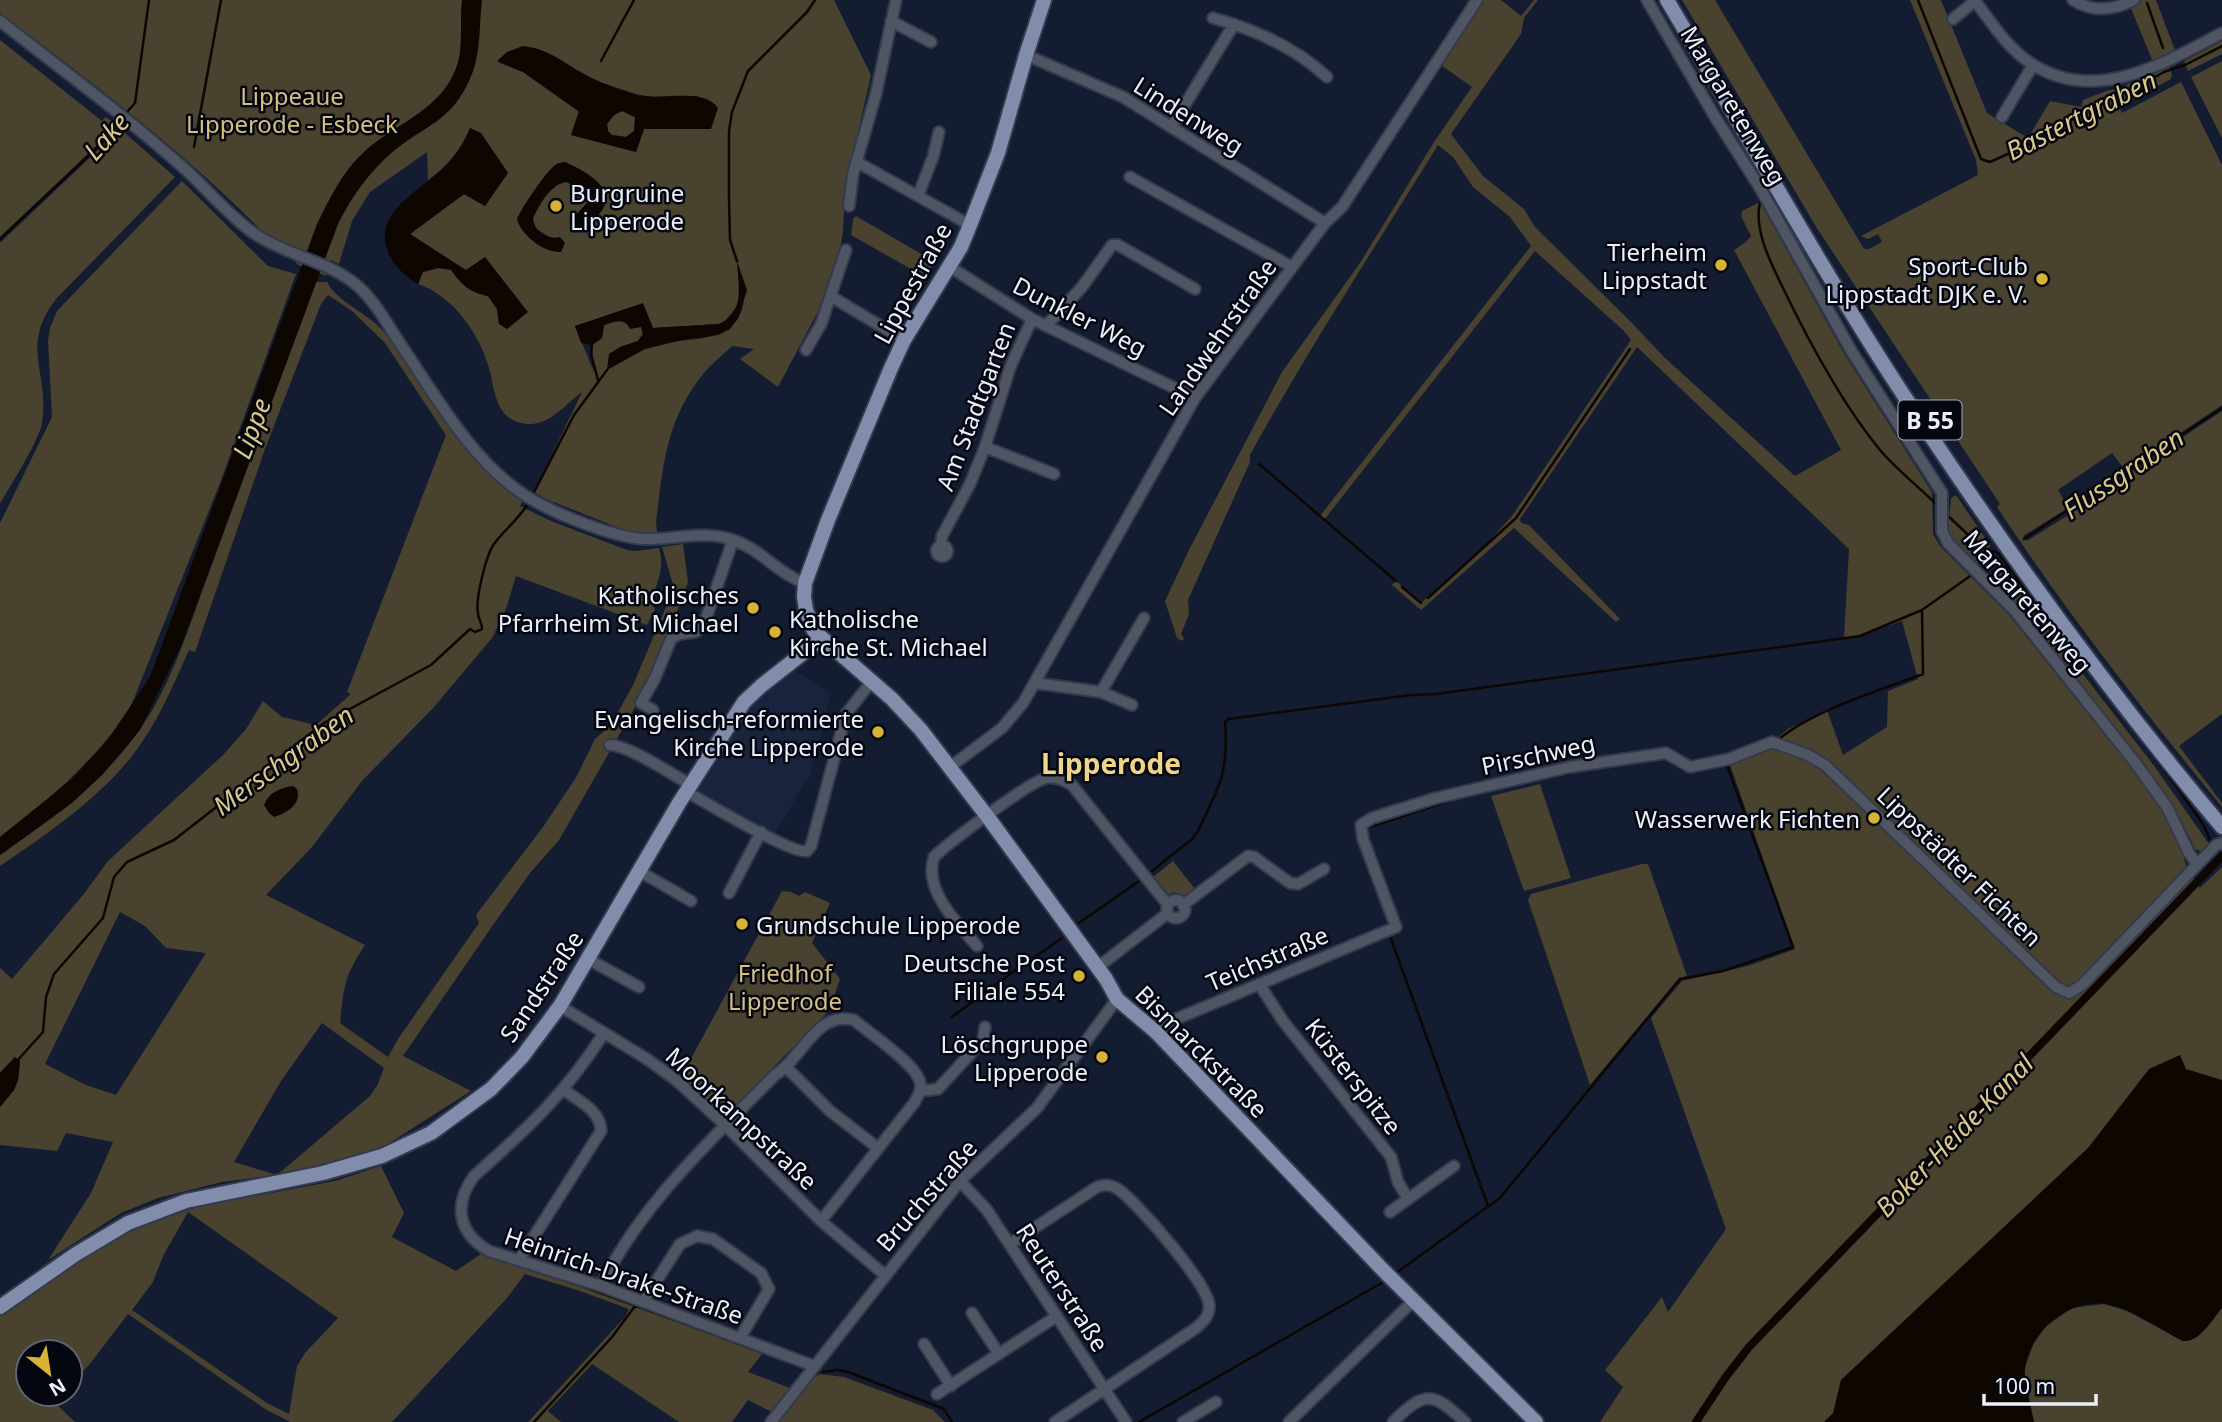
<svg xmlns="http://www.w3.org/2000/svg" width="2222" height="1422" viewBox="0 0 2222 1422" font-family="'Noto Sans',sans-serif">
	<rect width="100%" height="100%" fill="#141c31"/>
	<path fill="#19233e" d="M795,671L831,693L809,779H807L774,836L696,795L747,712L771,689Z"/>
	<path fill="#49422f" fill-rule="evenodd" d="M0,0H834L871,75L845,190L843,232L838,259L823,302L778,387L740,359L754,349L732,346C723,355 712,363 704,373C666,419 663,466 656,522L657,532H629L546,499L534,492L582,392C568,402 555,419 538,423C527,426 511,422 504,413C494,401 493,382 489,368C479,333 453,296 418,284L423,272L438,268L451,269C462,285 469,292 488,296L497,309L499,324L528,312L410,234L464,194L485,206L508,172L470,128C461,150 447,166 428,180L427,152L370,192L352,221L339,264L331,260L326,276L298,265L293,259L281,251C197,161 98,87 0,13ZM497,62L579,71L597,81L636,94L652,97L698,96L711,129H644L636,152L571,135L579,112L523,72ZM547,173L605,192C607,209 592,217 581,228L575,227L576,215L587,203L586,194L567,182C550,184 540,204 533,218L535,228L553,239L524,232L523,207ZM737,263C739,276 746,294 743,306C734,344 691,337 661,344C642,349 623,357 607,369L620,347L638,341L643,334L641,327L620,320L604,325L602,338L592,345L594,372L575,326L643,304L653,328L719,324L725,321L737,306L740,294Z
		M1480,0H1501L1521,16L1534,0H1538L1524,18L1521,34L1451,134L1483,176L1524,209L1535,227L1632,323L1664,357L1795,476L1841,450L1734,250L1746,242L1751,236L1741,216L1742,211L1760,202L1845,355L1932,492L1933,534L1940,546L2009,615L2140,779L2163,811L2177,836L2187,868L2200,888L2222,867V1098L1858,1422H1600L1623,1387L1605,1370L1662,1297L1668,1312L1726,1229L1651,1018L1682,981L1748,966L1795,949L1729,762L1769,745L1788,729L1827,710L1843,755L1887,727L1888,691L1918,679L1902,621L1860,636L1844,638L1849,549L1637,347L1520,519L1521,523L1529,525L1620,619L1616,622L1514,528L1421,610L1392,585L1396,581L1421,603L1481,550L1512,516L1631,340L1624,331L1535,251L1324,520L1320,516L1531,246L1510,217L1473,187L1453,157L1438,145C1375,248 1308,349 1250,455V462L1188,600L1189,614L1181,634L1184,638L1182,641L1177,638L1165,601L1189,550L1282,372L1360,263L1434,142L1472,87L1438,63Z
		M1682,0H1715L1864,249H1869L1882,242L1878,234L1868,239L1861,236L1978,175L1976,160L1910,0H1941L1987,113L2028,138L2050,101L2081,107L2083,100L2106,91L2120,88L2164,66L2169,67L2172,74L2171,79L2119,107L2122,113L2181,82L2222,165V405L2125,470L2112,453L2058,490L2068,508L2023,536L2027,541L2126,479L2125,476L2222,411V714L2179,746L2222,803V807C2143,710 2066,612 1997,507L2000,504L1818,230Z
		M2141,0H2156L2175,50L2153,62L2130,6Z
		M0,40L102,121L105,117L114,122L97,145L0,237Z
		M2222,41V54L2188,71L2184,62L2186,60Z
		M2222,61V138L2191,77Z
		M622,111L635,117L634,131L626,137L612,135L608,131L607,124L614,115Z
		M118,127L175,177L56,299C19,347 50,372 42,423C39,441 10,486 0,504V243L99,149Z
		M182,181L268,266L296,274L220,483L129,711C93,761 49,801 0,837V523L52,417L48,341L50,328L57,311Z
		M856,216L935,262L925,277L851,235L853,219Z
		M316,282H327C338,303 368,313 383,331C398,347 409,366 421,384C451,427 481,469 523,500L520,506L551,521L627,550L636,551L659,548C664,565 660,576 654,592L656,593L652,605L655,609L647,625L516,576L505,612L492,638L434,707L362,781L312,847L266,895L365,945C344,977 344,986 340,1023L388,1057L398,1039L479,923L476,915L543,827L577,776L595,739L611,725L633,685L674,588L662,547L683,544L688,582L673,623L676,624L653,676L559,840L530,873L493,925L403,1056L471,1091L380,1149L338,1163L291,1173L222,1182L158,1198L121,1213L48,1260L91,1193L113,1142L66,1133L57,1151L0,1145V1107L14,1090L18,1080L20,1061L15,1057L0,1073V968L12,979L83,895L108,861L223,755L246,729L263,701L282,717L316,725L351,694L347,692L446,435L385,343L352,311L328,295L321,304L265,449L195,652L189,650C175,681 162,713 142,742C108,793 50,832 0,866V855C51,820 102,783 138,732C173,684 192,617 213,562C247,468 282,375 316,282ZM120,912L145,926L166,948L206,953L116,1095L86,1085L45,1064ZM322,1023L384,1068L378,1084L370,1096L277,1175L234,1162L281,1081Z
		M1956,495L1990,545L1987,557L1977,564L1952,539L1948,529L1951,498Z
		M1998,571L2007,576L2155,767L2209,844L2202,852L2195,849C2171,795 2133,750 2096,704C2062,660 2028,616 1990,576Z
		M1540,784L1571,878L1524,891L1491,796Z
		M1173,861L1195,889L1187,896L1173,892L1169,895L1153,877Z
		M1642,864H1648L1687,976L1679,978L1590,1085L1528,900L1531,894Z
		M782,891L791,892L799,896L805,892L830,903L812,943L840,979L829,1011L725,1116L681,1077Z
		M381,1166L404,1213L392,1237L456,1271L481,1254L579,1285L762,1354L748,1372L790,1388L772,1412L748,1400L732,1422H679L592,1364L548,1411L561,1422H528L625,1317L629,1309L577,1290L525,1274L507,1298L392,1422H290L265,1409L128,1314L89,1365L70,1384V1352H28V1394H60L53,1401L75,1422H0V1313L73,1265L137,1228L196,1207L335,1181ZM188,1212L338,1318L305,1353L297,1366L289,1414L267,1403L132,1310L153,1282L163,1256Z
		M2104,1304L2127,1311L2183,1341L2197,1337L2222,1308V1422H2034L2024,1370L2033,1345L2045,1327L2072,1308Z
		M820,1374L844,1377L933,1410L945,1422H776L808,1381Z"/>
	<path fill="#0e0600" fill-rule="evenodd" d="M462,0H482C479,24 481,51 472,74C452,124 424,124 389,155C367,175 351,198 338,224L181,646L140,730L103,774L72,803L0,855V837L72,779L107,741L150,677L317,224C330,198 342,172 364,152C393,125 436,112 453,75C465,52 459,25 462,0Z
		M523,46C555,50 568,68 596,80C608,86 624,91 637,95C662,101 703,87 718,108L711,129H644L636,152L571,135L579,111L523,72L497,61L507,52ZM622,111L635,117L634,131L626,137L612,135L608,131L607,124L614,115Z
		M470,128L481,133L508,173L485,206L464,194L410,234L466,270L485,257L528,312L507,329L499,324L497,309L488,296C469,292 462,285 451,270L438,268L423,272L418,284C390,268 371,236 397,208C410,193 428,182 443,169C455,157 464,143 470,128Z
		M565,162C583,170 620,188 600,213C595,220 586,226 578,229L574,223L576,215L587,203L586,194L567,182C551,183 539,205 533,218C534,232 548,240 560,237L565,243L561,252C544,253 521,235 517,219C521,209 545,173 554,166C559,162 559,163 565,162Z
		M737,261L747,290L738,318L730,329L718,335L682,340L645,349L607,370L609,354L620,347L638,341L643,334L641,327L630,329C624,317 615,322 604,325L602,338L592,345L581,343L575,326L643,303L653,328L719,324C746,313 738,283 737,261Z
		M293,786L297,789C302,804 287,813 274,817L269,813L264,805C269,792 280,788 293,786Z
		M2180,1055L2186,1069L2222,1080V1308C2212,1320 2199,1343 2183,1341C2159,1329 2132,1308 2105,1304C2068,1299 2029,1332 2025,1369C2023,1383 2031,1408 2034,1422H1824L1833,1413L1841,1380L2088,1148L2149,1069Z
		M15,1057L20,1061L18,1080L14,1090L0,1107V1073Z"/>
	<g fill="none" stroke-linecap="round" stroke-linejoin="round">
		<path stroke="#0e0600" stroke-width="2.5" d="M1918,0L1981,159L1990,162L2035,142L2111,96L2130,91L2164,72L2187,64L2222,46
			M2147,3L2163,48
			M601,61L634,0
			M126,113L135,103L149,0
			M194,147L221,0
			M1760,202C1758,211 1758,219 1760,229C1763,247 1773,267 1781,284C1806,336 1843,405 1880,450C1897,470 1919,487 1938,506
			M0,239L99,146L122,118
			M737,261L730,240L729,198V131L732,112L748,71L807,12L815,0
			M592,345L591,354L598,380
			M1259,464L1396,581
			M532,496L574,415L607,370
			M1945,513L1982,548L1998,553L2171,779L2203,824L2210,840
			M2024,539L2222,408
			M1979,570L1989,564
			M1402,587L1421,603
			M1428,598L1516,518L1630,349
			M1778,740C1811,711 1881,690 1923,674L1922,610
			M1675,764L1682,770H1687
			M1711,768L1725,765
			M1547,778L1585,770
			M1367,828L1455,799
			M1152,871L1192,839L1198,831C1219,787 1229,773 1225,722L1228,719L1411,695L1436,694L1860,636L1922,610L1973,574
			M1079,923L1142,879
			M1390,936L1488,1206
			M952,1017L1013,972L1062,938
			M17,1061L43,1032L46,997L54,974L103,918L114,877L127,862L174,840L324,723L431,665L470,629L475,632L482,629C482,622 478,619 478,613C475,600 486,555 494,544C505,529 520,518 529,502
			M528,1269L579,1285L792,1363
			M1396,1273L1500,1198L1680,979L1723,971L1793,947L1727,765
			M823,1372L837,1370L848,1372L944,1409L952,1422
			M534,1422L612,1337L635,1306
			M1139,1422L1385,1281"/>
		<path stroke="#0e0600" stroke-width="8" d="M1696,1422L1725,1378L1749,1347L2222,856"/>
		<g stroke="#323a4d" stroke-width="14">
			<path id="minor" d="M1647,0L1715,117L1760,188L1852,352L1942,493V531L1948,543L2015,611L2134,761L2167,807L2189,853L2197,864
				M2073,0C2093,13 2114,10 2134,0
				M1975,1C1992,23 2008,49 2032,64C2096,105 2164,63 2222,33
				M1213,18C1253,29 1296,48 1327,77
				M1953,19L1976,0
				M0,21C62,70 127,117 186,170C209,191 229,216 255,234C287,256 330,261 359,287C375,302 387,323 399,342C434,393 472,462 526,496C553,513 618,540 649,539C678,539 705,530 733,540C761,549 778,574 805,583
				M891,21L931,42
				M1026,55L1123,97L1325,223
				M2002,117L2033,65
				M1172,126L1234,24
				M857,162L970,225
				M1130,177L1292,267
				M918,196L933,157L939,132
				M849,206L853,174L876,94L896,0
				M950,267L1032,319L1195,398
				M832,297L904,340
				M1047,325L1082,287L1112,245H1118L1195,289
				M806,350L821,324L846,250
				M985,447L1054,474
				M941,545L942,536L970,484L985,447L1011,365L1032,319
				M936.5 551a5.5 5.5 0 1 1 11 0a5.5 5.5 0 1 1-11 0Z
				M1035,683L1101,692L1132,705
				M1101,692L1144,618
				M653,710L641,703L655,678L671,639L679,634L695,632L703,627L733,540
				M610,745C630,746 673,775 691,785
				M950,767L1002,728L1023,703L1195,398L1325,223L1342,207L1477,0
				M687,792C705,802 793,855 807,851L811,846L846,714L872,681
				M639,871L691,901
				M729,893L761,832
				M1167 909a9 9 0 1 1 18 0a9 9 0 1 1-18 0Z
				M1183,905L1248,856L1254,857L1290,883L1298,884L1324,869
				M977,946C957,923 923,890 934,857C948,843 1029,782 1046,778C1056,776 1064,780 1072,785L1168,905
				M588,959L639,987
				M1098,967L1168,913
				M1259,984L1283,1021L1391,1157L1398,1182L1408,1199
				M560,1006L647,1059L676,1080L725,1125L821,1221L885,1275
				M1156,1032L1169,1022L1396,927L1363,839L1361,825L1372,818L1436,798L1570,767L1666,753L1690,767L1729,759L1772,742L1808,755L1825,765L2056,987L2069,993L2082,985L2216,845L2222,843
				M604,1033C565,1094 527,1129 474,1176C453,1205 458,1233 489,1251L601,1286L814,1366
				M787,1068L830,1111L878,1148
				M920,1091L938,1089L983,1040L985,1027
				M960,1181L987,1210L1126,1422
				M1390,1212L1454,1166
				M1010,1244L1097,1187C1105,1185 1110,1184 1118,1189C1136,1201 1209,1285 1209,1305C1210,1315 1204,1321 1196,1328L1055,1422
				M519,1260L601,1131C601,1111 579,1101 564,1090
				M601,1286C641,1204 712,1139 775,1075C802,1059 816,1010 854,1020C869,1033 915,1063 920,1082C922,1090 918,1096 914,1103L821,1221
				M643,1302L680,1244L697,1236L713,1239L761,1273L769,1289L740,1338
				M972,1313L999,1354
				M924,1344L951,1386
				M937,1394L1057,1316
				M771,1422L960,1181L1037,1108L1117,999
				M1183,1422L1216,1402
				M1289,1422L1413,1301
				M1393,1422C1425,1390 1433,1392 1465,1422"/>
		</g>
		<g stroke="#323a4d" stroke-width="18">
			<path id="major" d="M1044,0L1026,55L998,153L970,225L961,247L904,340L891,368L828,520L805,583L804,597L806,610L814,631L892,699L921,730L987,816L1106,979L1117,999L1156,1032L1383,1270L1536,1422
				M1667,0C1743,128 1816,260 1897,385C1997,538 2104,687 2222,827
				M0,1307L76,1254L128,1223L186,1201L323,1173L382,1156L431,1133L491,1089L522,1057L560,1006L679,803L744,702L761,686L821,639"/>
		</g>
		<use href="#minor" stroke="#4f5563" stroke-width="10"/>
		<use href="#major" stroke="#818daa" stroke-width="14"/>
	</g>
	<g fill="#d8b434" stroke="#040710" stroke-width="2.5">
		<circle cx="556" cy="206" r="7"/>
		<circle cx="1721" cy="265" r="7"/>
		<circle cx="2042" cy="279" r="7"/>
		<circle cx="753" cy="608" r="7"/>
		<circle cx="775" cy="632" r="7"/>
		<circle cx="878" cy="732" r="7"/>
		<circle cx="1874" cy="818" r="7"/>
		<circle cx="742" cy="924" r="7"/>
		<circle cx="1079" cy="976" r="7"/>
		<circle cx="1102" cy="1057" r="7"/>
	</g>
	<g text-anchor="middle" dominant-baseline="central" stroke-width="5" stroke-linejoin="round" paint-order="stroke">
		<rect fill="#040710" stroke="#a6aab5" stroke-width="2" x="1898.5" y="400.5" width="63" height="39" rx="5"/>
		<g font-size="23" font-weight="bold" fill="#ebf0fc">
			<text x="1930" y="420">B 55</text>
		</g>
		<g font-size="24" fill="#d5c082" stroke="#040710">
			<text x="292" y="95">Lippeaue<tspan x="292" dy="28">Lipperode - Esbeck</tspan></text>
			<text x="785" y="972">Friedhof<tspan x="785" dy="28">Lipperode</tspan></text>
		</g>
		<g font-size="24" fill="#ebf0fc" stroke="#040710">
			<text transform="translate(1734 105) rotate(59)">Margaretenweg</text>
			<text transform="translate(1189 115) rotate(32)">Lindenweg</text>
			<text transform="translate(912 283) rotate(-61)">Lippestraße</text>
			<text transform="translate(1080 316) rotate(27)">Dunkler Weg</text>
			<text transform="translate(1217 337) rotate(-55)">Landwehrstraße</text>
			<text transform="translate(975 406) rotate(-69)">Am Stadtgarten</text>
			<text transform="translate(2028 601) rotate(49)">Margaretenweg</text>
			<text transform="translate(1538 754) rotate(-12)">Pirschweg</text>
			<text transform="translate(1960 866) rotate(44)">Lippstädter Fichten</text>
			<text transform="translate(1267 958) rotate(-23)">Teichstraße</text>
			<text transform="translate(541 986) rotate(-56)">Sandstraße</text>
			<text transform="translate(1202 1051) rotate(45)">Bismarckstraße</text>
			<text transform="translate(1354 1076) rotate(52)">Küsterspitze</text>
			<text transform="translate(742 1118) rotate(43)">Moorkampstraße</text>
			<text transform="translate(926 1195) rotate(-49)">Bruchstraße</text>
			<text transform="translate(624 1275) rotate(19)">Heinrich-Drake-Straße</text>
			<text transform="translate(1063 1287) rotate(57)">Reuterstraße</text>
		</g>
		<g font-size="24" fill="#ebf0fc" stroke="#040710" text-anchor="end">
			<text x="570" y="192" text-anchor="start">Burgruine<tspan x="570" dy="28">Lipperode</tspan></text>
			<text x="1707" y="251">Tierheim<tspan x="1707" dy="28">Lippstadt</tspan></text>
			<text x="2028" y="265">Sport-Club<tspan x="2028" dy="28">Lippstadt DJK e. V.</tspan></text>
			<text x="739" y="594">Katholisches<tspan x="739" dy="28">Pfarrheim St. Michael</tspan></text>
			<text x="789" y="618" text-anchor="start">Katholische<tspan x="789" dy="28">Kirche St. Michael</tspan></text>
			<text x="864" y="718">Evangelisch-reformierte<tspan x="864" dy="28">Kirche Lipperode</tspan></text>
			<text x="1860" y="818">Wasserwerk Fichten</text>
			<text x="756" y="924" text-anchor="start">Grundschule Lipperode</text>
			<text x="1065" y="962">Deutsche Post<tspan x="1065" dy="28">Filiale 554</tspan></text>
			<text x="1088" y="1043">Löschgruppe<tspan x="1088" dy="28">Lipperode</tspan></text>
		</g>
		<g font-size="26" font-style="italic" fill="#dcc889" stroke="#040710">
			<text transform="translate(2081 115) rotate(-27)">Bastertgraben</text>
			<text transform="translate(106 136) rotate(-48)">Lake</text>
			<text transform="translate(251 428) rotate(-69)">Lippe</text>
			<text transform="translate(2123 473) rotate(-34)">Flussgraben</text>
			<text transform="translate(283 760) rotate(-36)">Merschgraben</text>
			<text transform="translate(1954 1135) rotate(-46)">Boker-Heide-Kanal</text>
		</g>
		<g font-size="28" font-weight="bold" fill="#eed588" stroke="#040710">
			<text x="1111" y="763">Lipperode</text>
		</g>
	</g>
	<g transform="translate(49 1373) rotate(150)"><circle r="33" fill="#040710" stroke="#60646e" stroke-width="2"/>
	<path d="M0-5L12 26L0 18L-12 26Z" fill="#d8b434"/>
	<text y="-10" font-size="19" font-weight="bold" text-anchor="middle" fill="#ebf0fc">N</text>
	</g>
	<path d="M1984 1394v10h112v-10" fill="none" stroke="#ebf0fc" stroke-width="3.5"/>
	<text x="1994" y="1394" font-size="21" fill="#ebf0fc" stroke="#040710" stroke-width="5" paint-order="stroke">100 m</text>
</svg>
